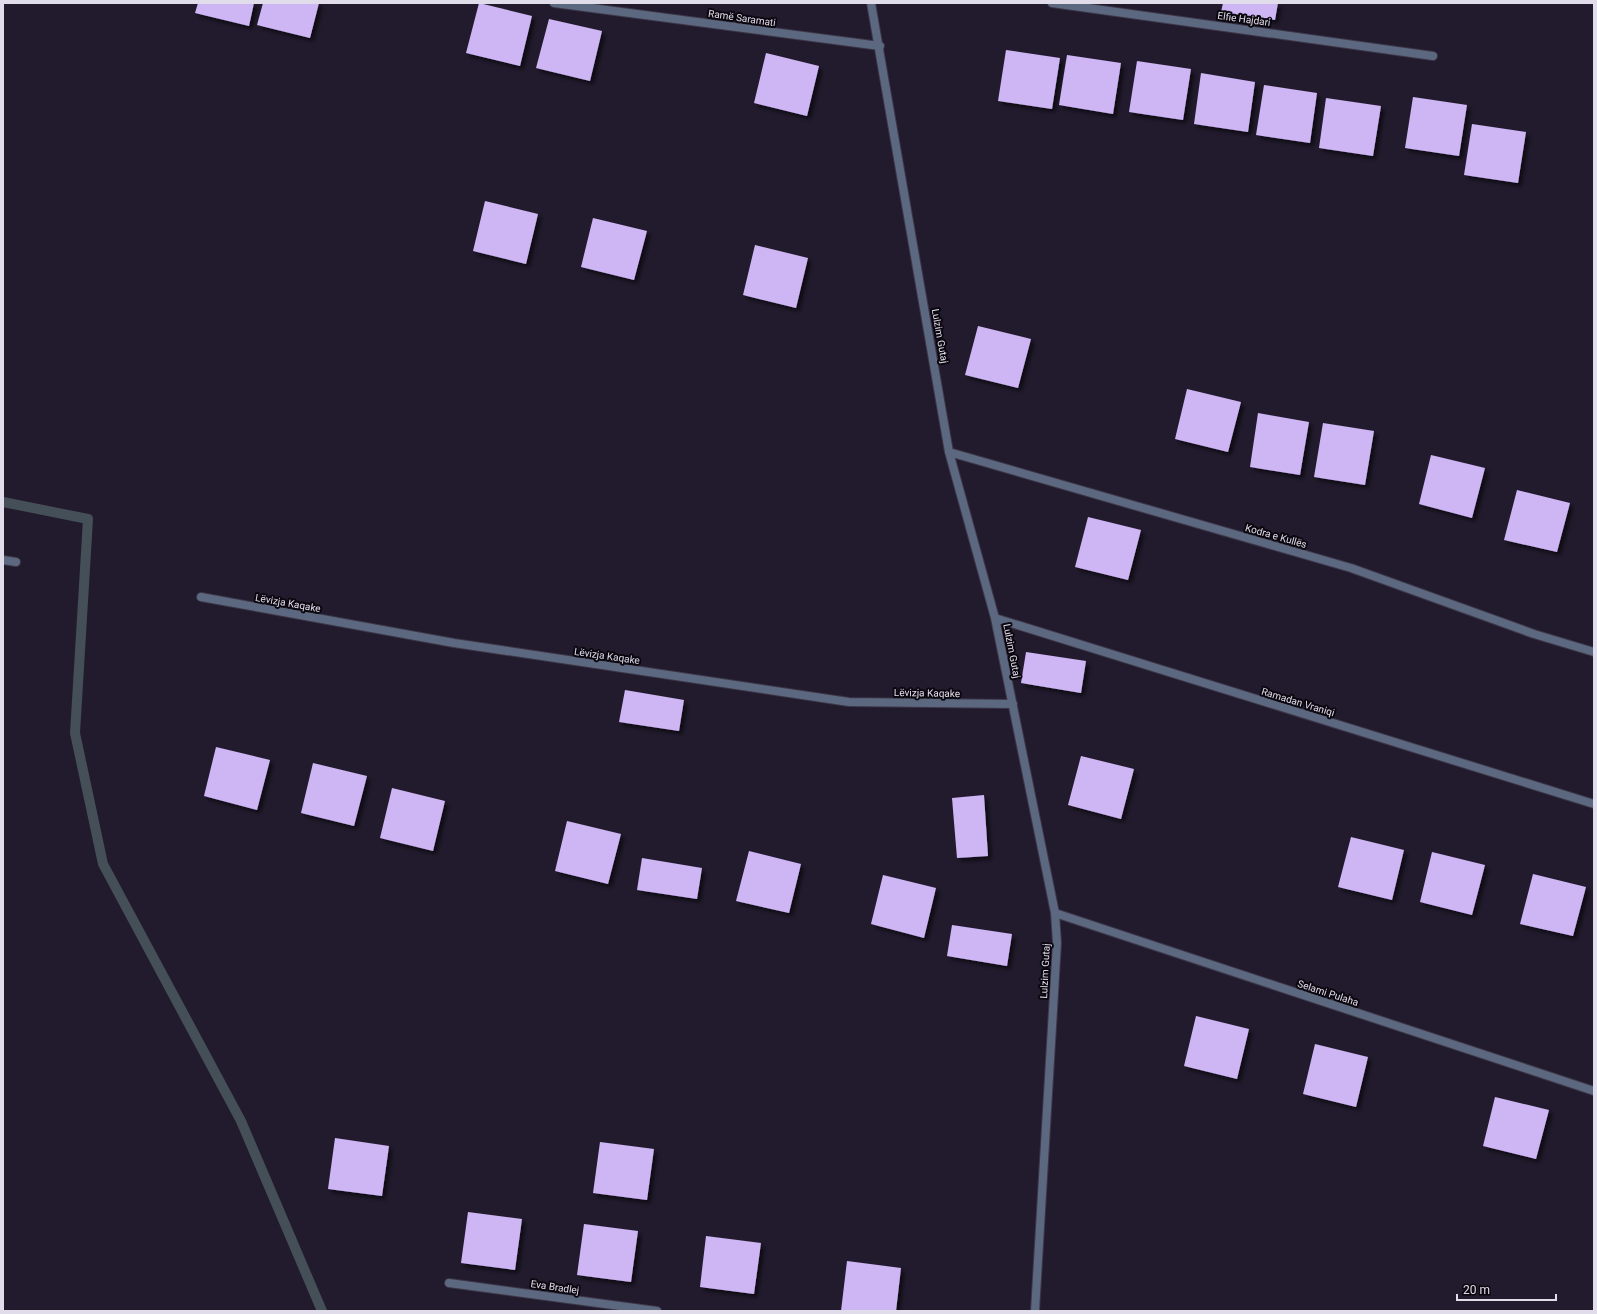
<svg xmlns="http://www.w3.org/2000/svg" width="1597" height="1314" viewBox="0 0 1597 1314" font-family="Roboto,sans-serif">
	<defs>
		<filter id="shadow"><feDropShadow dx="3.5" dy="3.5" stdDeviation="2" flood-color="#0009"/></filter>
	</defs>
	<rect width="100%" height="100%" fill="#221b2e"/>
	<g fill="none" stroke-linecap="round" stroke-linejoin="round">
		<path stroke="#444f58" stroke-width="10" d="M3,502L88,519L75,733L103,864L241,1121L322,1311"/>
	</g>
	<path fill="#ceb6f5" filter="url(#shadow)" d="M198,3H254L249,26L195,13Z
		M263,3H319L310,38L257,25Z
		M479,3L532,16L520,66L466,53Z
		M1223,3H1278L1275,20L1221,12Z
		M549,19L602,31L590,81L536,68Z
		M1006,50L1060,58L1052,109L998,101Z
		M766,53L819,66L807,116L754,103Z
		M1067,55L1121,63L1113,114L1059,105Z
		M1137,61L1191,69L1183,120L1129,112Z
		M1201,73L1255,82L1248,132L1194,124Z
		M1264,85L1317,93L1310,143L1256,135Z
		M1413,97L1467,105L1459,156L1405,148Z
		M1326,98L1381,106L1373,156L1319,148Z
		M1472,124L1526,132L1518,183L1464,175Z
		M485,201L538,214L526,264L473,251Z
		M593,218L647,231L634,280L581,267Z
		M755,245L808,258L796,308L743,295Z
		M978,326L1031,339L1018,388L965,375Z
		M1187,389L1241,402L1228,452L1175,439Z
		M1258,413L1309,422L1300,475L1250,467Z
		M1323,423L1374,431L1365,485L1314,477Z
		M1431,455L1485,468L1472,518L1419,504Z
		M1517,490L1570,503L1557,552L1504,540Z
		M1088,517L1141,530L1128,580L1075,567Z
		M1026,652L1086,661L1081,693L1021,683Z
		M625,690L684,700L679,731L619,722Z
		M216,747L270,760L257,810L204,796Z
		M1081,756L1134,769L1121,819L1068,805Z
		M313,763L367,776L354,826L301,813Z
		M392,788L445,801L433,851L380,838Z
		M984,795L988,856L957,858L952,798Z
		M567,821L621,834L608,884L555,871Z
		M1351,837L1404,850L1392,900L1338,887Z
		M749,851L801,864L789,913L736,901Z
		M1432,852L1485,865L1472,915L1420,902Z
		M642,858L702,868L697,899L637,890Z
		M1533,874L1586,887L1573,936L1520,924Z
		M883,875L936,888L924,938L871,924Z
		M952,925L1012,934L1007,966L947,956Z
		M1196,1016L1249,1029L1237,1079L1184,1066Z
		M1315,1044L1368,1057L1356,1107L1303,1094Z
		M1495,1097L1549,1110L1536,1159L1483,1146Z
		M335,1138L389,1146L382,1196L328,1189Z
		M600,1142L654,1149L647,1200L593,1193Z
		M468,1212L522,1219L515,1270L461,1263Z
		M584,1224L638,1231L631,1282L577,1275Z
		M706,1236L761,1243L754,1294L700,1287Z
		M847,1261L901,1268L896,1311H841Z"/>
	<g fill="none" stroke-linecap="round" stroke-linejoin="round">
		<g stroke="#3d3648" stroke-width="10">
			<path id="street" d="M554,3L880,46
				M871,3L949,452L995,618L1055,913L1057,943L1035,1311
				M1052,3L1433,56
				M949,452L1351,568L1534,634L1594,652
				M3,560L16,562
				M201,597L454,643L849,702L1013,704
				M995,618L1594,804
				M1055,913L1594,1091
				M449,1283L657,1311"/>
		</g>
		<use href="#street" stroke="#5b6880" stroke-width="8"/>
	</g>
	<g text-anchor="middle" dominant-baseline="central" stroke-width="4" stroke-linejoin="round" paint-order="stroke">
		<g font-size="10" fill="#e1dcea" stroke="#0a070f">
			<text transform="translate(742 18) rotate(8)">Ramë Saramati</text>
			<text transform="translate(1244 19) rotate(8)">Elfie Hajdari</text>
			<text transform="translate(940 336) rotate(80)">Lulzim Gutaj</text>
			<text transform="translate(1276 536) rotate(16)">Kodra e Kullës</text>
			<text transform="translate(288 603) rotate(10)">Lëvizja Kaqake</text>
			<text transform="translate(1012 651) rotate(79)">Lulzim Gutaj</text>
			<text transform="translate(607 656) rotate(8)">Lëvizja Kaqake</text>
			<text transform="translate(927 693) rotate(1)">Lëvizja Kaqake</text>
			<text transform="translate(1298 702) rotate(17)">Ramadan Vraniqi</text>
			<text transform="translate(1045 971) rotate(-87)">Lulzim Gutaj</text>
			<text transform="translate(1328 993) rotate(18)">Selami Pulaha</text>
			<text transform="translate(555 1287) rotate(8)">Eva Bradlej</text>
		</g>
	</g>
	<rect width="1597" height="1314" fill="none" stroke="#e1dcea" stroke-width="8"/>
	<path d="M1457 1294v6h99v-6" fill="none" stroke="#e1dcea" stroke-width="2"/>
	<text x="1463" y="1294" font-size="12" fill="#e1dcea" stroke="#0a070f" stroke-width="3" paint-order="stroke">20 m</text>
</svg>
